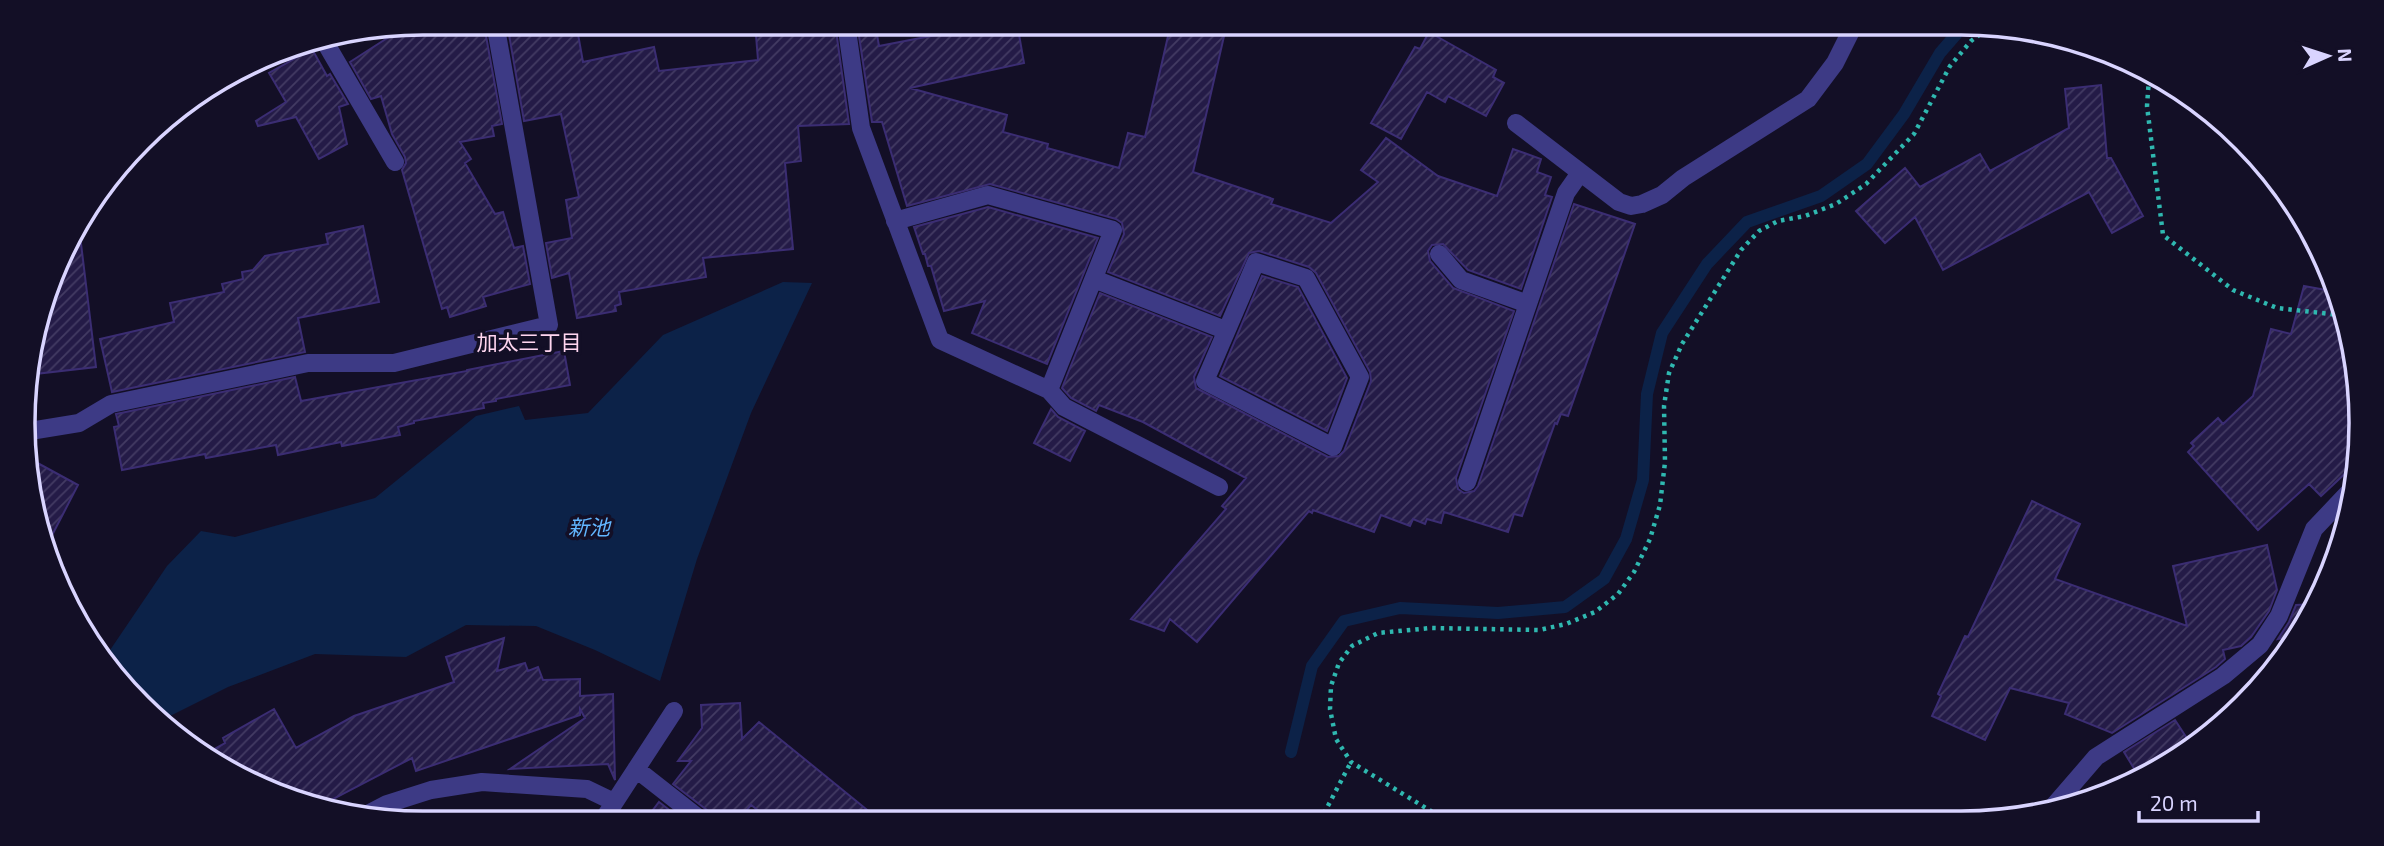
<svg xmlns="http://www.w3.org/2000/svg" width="2384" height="846" viewBox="0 0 2384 846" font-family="'Exo 2','Noto Sans JP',sans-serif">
	<defs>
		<pattern id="building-hatch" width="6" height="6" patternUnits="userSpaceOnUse" patternTransform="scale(1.75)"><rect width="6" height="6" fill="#241b47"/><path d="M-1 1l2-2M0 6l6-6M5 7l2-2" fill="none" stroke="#433b63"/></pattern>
	</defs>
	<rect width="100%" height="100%" fill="#130f26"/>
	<path fill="#0c2248" d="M783,282L812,283L751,413L697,559L660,681L595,650L536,626L466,625L406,657L315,654L228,687L164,719L104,659L167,566L201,531L235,537L375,498L476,416L519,406L525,420L588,413L663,335Z"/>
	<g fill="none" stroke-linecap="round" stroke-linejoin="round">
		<path stroke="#0c2248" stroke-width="12" d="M1291,752L1312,666L1344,621L1400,608L1498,613L1565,607L1604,579L1626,539L1643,480L1647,394L1662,333L1707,264L1747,222L1821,196L1867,164L1904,114L1940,53L1966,23"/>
	</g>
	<path fill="url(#building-hatch)" stroke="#3b2d73" stroke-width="2" d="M433,23H456L458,29L484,25L502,124L492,126L494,136L460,142L471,159L465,163L495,214L503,212L514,248L523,246L530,284L483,297L486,306L450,317L447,307L442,309L402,170L406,163L405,157L392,134L381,96L371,99L350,62L403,28Z
		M507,23H576L583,62L654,47L659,71L758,60L755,23H835L849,124L798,126L801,161L785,163L793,249L703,258L706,277L619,292L621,304L615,306L616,311L577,318L569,273L552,278L546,243L572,238L566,200L579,197L561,114L524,121Z
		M857,23H875L879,46L998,23H1017L1024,63L910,88L1007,115L1003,132L1048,144L1047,148L1119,168L1128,133L1145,137L1171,23H1227L1193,172L1273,199L1271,204L1331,223L1378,182L1361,170L1386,138L1438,176L1497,196L1513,149L1541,159L1537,172L1551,177L1545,195L1552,197L1521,289L1468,270L1443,244L1432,245L1428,251L1430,261L1453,288L1514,311L1456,478L1458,489L1464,493L1474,491L1478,486L1574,204L1635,224L1568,416L1561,414L1557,424L1555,423L1522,516L1514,514L1508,532L1444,512L1441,523L1427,519L1425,524L1413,519L1410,526L1381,515L1374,532L1313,510L1312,513L1309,511L1197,642L1170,619L1164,631L1131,619L1226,509L1222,506L1246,478L1143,422L1099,405L1096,411L1071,398L1062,388L1100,293L1212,337L1194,377L1196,388L1328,457L1339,456L1344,451L1371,381L1370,372L1316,273L1309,267L1259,251L1249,253L1220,316L1108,272L1124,234L1122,223L1116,219L990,184L907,206L882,122H872Z
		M1429,32L1496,70L1493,77L1504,83L1486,116L1448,96L1445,102L1427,92L1401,139L1371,123L1415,47L1420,49Z
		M312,49L327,76L330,74L348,104L339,107L347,144L319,159L296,117L258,126L256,121L286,102L269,73Z
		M2101,85L2107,158H2111L2143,216L2112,233L2089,192L1943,270L1915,217L1885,243L1856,211L1905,168L1920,187L1980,154L1990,171L2069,128L2065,89Z
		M988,207L1098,238L1047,364L972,333L985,301L944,311L931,266H928L925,254H923L914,227Z
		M363,226L379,302L298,318L305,352L112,392L100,339L174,322L170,303L224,292L222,284L243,279L242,272L253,270L265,256L328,244L326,234Z
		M79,227L96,367L26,375L64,246Z
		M1262,276L1298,287L1347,378L1327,431L1220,376Z
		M2304,286L2331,291L2358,370L2351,468L2321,496L2309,484L2258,530L2188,452L2194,446L2191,443L2218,418L2223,424L2253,396L2271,329L2291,334Z
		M564,351L570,385L496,399V401L483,403L484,408L414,421V423L398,427L400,435L342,446L341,442L278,455L276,445L206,458L205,454L122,470L114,427L119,426L116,414L295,377L301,401L467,371V370Z
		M1051,409L1058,417L1085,431L1070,461L1034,443Z
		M32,460L78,485L46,547L36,526Z
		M2032,501L2080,524L2055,579L2187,626L2173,566L2267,545L2277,590L2269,611L2251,637L2241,646L2223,650L2225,659L2216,667L2112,733L2065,714L2069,703L2010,688L1985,740L1932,716L1941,696L1938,694L1965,636L1968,637Z
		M2315,604L2307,623L2290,645L2282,638L2278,639L2289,622L2296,605Z
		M504,638L497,671L525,663L528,671L538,667L543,680L580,679V696L613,694L615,780L608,764L510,769L585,718L580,709V715L416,771L412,758L316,808L202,756L225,743L223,738L274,709L296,748L354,716L454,682L446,657Z
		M740,703L742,739L759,722L882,822H773L751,805L736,823H716L712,814L673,784L691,761H678L702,728L701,705Z
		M2175,720L2192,746L2141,780L2124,752Z
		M659,802L686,823H643Z"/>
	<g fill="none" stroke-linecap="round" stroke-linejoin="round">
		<path stroke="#2fb8b0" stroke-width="4.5" stroke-dasharray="3.5 5" stroke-linecap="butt" d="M2149,78L2147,106L2163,235L2233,290L2277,308L2339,315
			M1320,821L1351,762
			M1447,821L1351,762L1336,739L1330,709L1331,686L1339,663L1352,646L1378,633L1431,628L1539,630L1566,624L1595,612L1618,594L1634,572L1650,539L1660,505L1665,462L1664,406L1669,373L1682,344L1741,250L1759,231L1778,221L1805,216L1836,204L1866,184L1914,134L1950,66L1971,41L1990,27"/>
		<path stroke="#3d3a85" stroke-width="18" d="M846,23L861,128L940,340L1049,390L1113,230L988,195L895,221
			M325,42L395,162
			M1516,123L1619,202L1631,206L1642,204L1662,195L1683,178L1808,99L1835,63L1855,23
			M1439,254L1461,280L1528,304
			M1256,262L1306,278L1360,377L1333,447L1205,381Z
			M1094,279L1225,330
			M1049,390L1064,407L1219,487
			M30,431L79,423L111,404L308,363H394L549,325L495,23
			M1467,482L1566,193L1580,173
			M636,769L705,823
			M2052,808L2096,757L2223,676L2260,645L2279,616L2314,529L2350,491
			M364,816L387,804L431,790L482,782L587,789L614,802
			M601,823L674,711"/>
	</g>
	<g text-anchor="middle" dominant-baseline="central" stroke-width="7" stroke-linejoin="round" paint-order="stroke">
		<g font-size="21" fill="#ffd6f0" stroke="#130f26">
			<text x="529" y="341">加太三丁目</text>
		</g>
		<g font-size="21" font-style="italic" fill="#62b6ff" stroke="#130f26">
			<text x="589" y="526">新池</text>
		</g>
	</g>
	<path d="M0 0H2384V846H0ZM423 35H1961A388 388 0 0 1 2349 423V423A388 388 0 0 1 1961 811H423A388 388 0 0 1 35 423V423A388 388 0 0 1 423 35Z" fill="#130f26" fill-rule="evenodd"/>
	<path fill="none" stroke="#d9d4ff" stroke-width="3.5" d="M423 35H1961A388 388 0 0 1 2349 423V423A388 388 0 0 1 1961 811H423A388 388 0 0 1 35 423V423A388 388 0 0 1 423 35Z"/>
	<g transform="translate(2328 56) rotate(87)" stroke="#130f26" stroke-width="5" paint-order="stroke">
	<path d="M0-5L12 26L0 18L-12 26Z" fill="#d9d4ff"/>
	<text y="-10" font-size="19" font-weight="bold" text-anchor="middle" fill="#d9d4ff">N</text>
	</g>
	<path d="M2139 811v10h119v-10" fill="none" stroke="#d9d4ff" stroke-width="3.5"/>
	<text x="2150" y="811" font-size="21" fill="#d9d4ff" stroke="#130f26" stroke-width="5" paint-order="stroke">20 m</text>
</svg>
